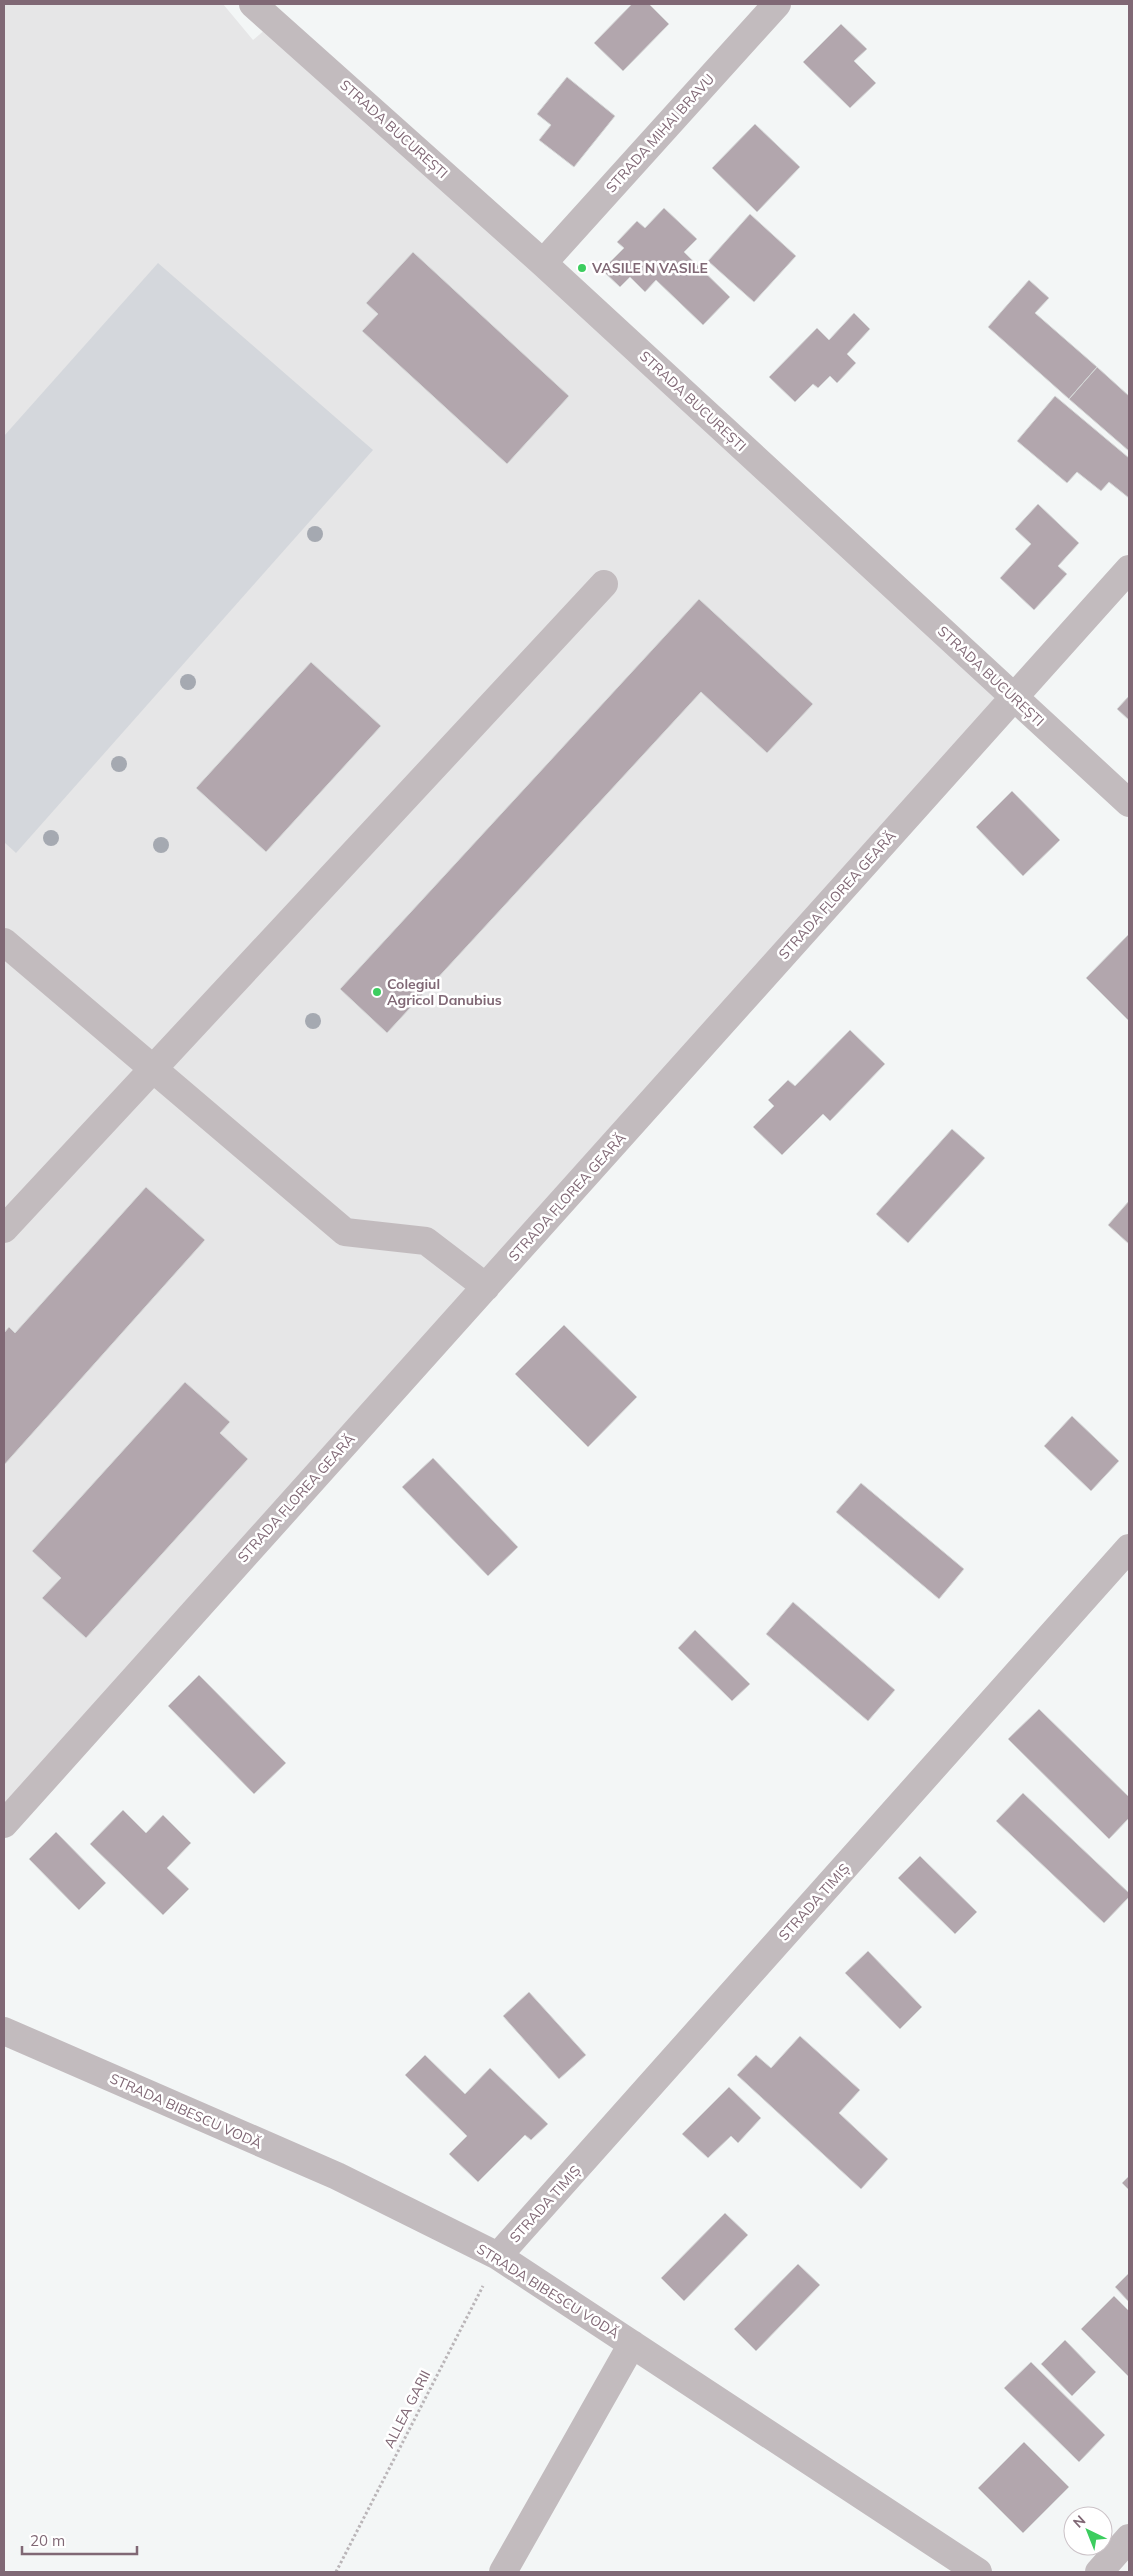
<svg xmlns="http://www.w3.org/2000/svg" width="1133" height="2576" viewBox="0 0 1133 2576" font-family="Mulish,sans-serif">
	<rect width="100%" height="100%" fill="#f3f6f6"/>
	<path fill="#e6e6e7" d="M4,4H223L253,40L274,22L1013,698L4,1824Z"/>
	<path fill="#d4d7dc" d="M158,263L373,450L16,853L4,842V436Z"/>
	<path fill="#b2a6ad" stroke="#d5d7d7" d="M632,4H649L669,24L623,71L594,43Z
		M841,24L867,49L854,61L876,83L850,108L803,62Z
		M567,77L615,116L574,167L539,140L551,125L537,114Z
		M755,124L800,167L757,212L712,168Z
		M664,208L697,239L684,252L730,297L703,325L656,280L645,292L630,277L620,287L602,270L624,248L617,242L637,221L645,228Z
		M750,214L796,256L754,302L708,261Z
		M413,252L569,396L507,464L362,331L378,314L366,303Z
		M1029,280L1049,298L1035,313L1097,367L1069,399L988,327Z
		M854,313L870,329L847,354L856,363L837,383L830,376L818,388L813,384L795,402L769,377L817,328L829,340Z
		M1097,367L1129,396V451L1069,399Z
		M1055,396L1129,458V498L1109,482L1101,491L1077,472L1067,483L1017,441Z
		M1038,504L1079,543L1058,566L1067,574L1034,610L1000,578L1031,544L1015,529Z
		M699,599L813,704L767,753L701,692L387,1033L340,989Z
		M311,662L381,726L266,852L196,788Z
		M1129,696V720L1117,709Z
		M1012,791L1060,840L1023,876L976,827Z
		M1129,934V1021L1086,978Z
		M850,1030L885,1064L830,1121L823,1114L782,1155L753,1127L774,1106L768,1100L788,1080L795,1086Z
		M952,1129L985,1158L908,1243L876,1214Z
		M146,1187L205,1240L4,1465V1333L9,1327L15,1333Z
		M1129,1201V1244L1108,1225Z
		M564,1325L637,1397L588,1447L515,1374Z
		M185,1382L230,1422L220,1433L248,1459L86,1638L42,1598L61,1578L32,1551Z
		M1072,1416L1119,1461L1091,1491L1044,1446Z
		M433,1458L518,1547L488,1576L402,1487Z
		M861,1483L964,1569L939,1599L836,1512Z
		M793,1602L895,1690L868,1721L766,1634Z
		M695,1630L750,1684L732,1701L678,1648Z
		M199,1675L286,1763L254,1794L168,1706Z
		M1039,1709L1129,1797V1818L1109,1839L1008,1739Z
		M1023,1793L1129,1893V1897L1104,1923L996,1821Z
		M123,1810L146,1833L163,1815L191,1843L167,1868L189,1889L163,1915L90,1844Z
		M56,1832L106,1883L79,1910L29,1859Z
		M920,1856L977,1912L955,1934L898,1878Z
		M868,1951L922,2007L900,2029L845,1973Z
		M529,1992L586,2055L559,2079L503,2016Z
		M800,2036L860,2090L839,2113L888,2159L861,2189L737,2075L756,2055L771,2068Z
		M425,2055L465,2094L490,2068L548,2124L531,2140L525,2135L478,2182L449,2154L467,2136L405,2075Z
		M729,2087L761,2118L738,2143L731,2136L708,2158L682,2134Z
		M1129,2176V2190L1122,2183Z
		M725,2213L748,2235L684,2301L661,2278Z
		M798,2264L820,2285L756,2351L734,2329Z
		M1129,2273V2302L1115,2287Z
		M1114,2296L1129,2311V2377L1081,2329Z
		M1065,2340L1096,2372L1072,2396L1041,2364Z
		M1031,2362L1105,2435L1079,2462L1004,2388Z
		M1024,2442L1069,2487L1023,2533L978,2488Z"/>
	<g fill="none" stroke-linecap="round" stroke-linejoin="round">
		<path stroke="#bab5b8" stroke-width="3" stroke-dasharray="2.5 2.5" stroke-linecap="butt" d="M336,2572L483,2286"/>
		<path stroke="#c2bbbe" stroke-width="28" d="M253,4L543,263L1129,803
			M543,263L777,4
			M4,942L345,1232L426,1241L486,1287
			M4,1229L604,584
			M4,1824L1129,569
			M4,2031L337,2176L498,2256L978,2572
			M498,2256L1129,1548
			M503,2572L632,2344
			M1099,2572L1129,2538"/>
	</g>
	<g fill="#a5a9b1">
		<circle cx="315" cy="534" r="8"/>
		<circle cx="188" cy="682" r="8"/>
		<circle cx="119" cy="764" r="8"/>
		<circle cx="51" cy="838" r="8"/>
		<circle cx="161" cy="845" r="8"/>
		<circle cx="313" cy="1021" r="8"/>
	</g>
	<g fill="#3ccd5f" stroke="#fff" stroke-width="2">
		<circle cx="582" cy="268" r="5"/>
		<circle cx="377" cy="992" r="5"/>
	</g>
	<g text-anchor="middle" dominant-baseline="central" stroke-width="5" stroke-linejoin="round" paint-order="stroke">
		<g font-size="14" fill="#806875" stroke="#fff">
			<text transform="translate(394 129) rotate(42)">STRADA BUCUREȘTI</text>
			<text transform="translate(660 133) rotate(-48)">STRADA MIHAI BRAVU</text>
			<text transform="translate(693 401) rotate(43)">STRADA BUCUREȘTI</text>
			<text transform="translate(991 676) rotate(43)">STRADA BUCUREȘTI</text>
			<text transform="translate(837 895) rotate(-48)">STRADA FLOREA GEARĂ</text>
			<text transform="translate(567 1197) rotate(-48)">STRADA FLOREA GEARĂ</text>
			<text transform="translate(296 1498) rotate(-48)">STRADA FLOREA GEARĂ</text>
			<text transform="translate(814 1902) rotate(-48)">STRADA TIMIȘ</text>
			<text transform="translate(186 2111) rotate(24)">STRADA BIBESCU VODĂ</text>
			<text transform="translate(545 2204) rotate(-48)">STRADA TIMIȘ</text>
			<text transform="translate(548 2291) rotate(32)">STRADA BIBESCU VODĂ</text>
			<text transform="translate(407 2409) rotate(-63)">ALLEA GARII</text>
		</g>
		<g font-size="14" font-weight="bold" fill="#806875" stroke="#fff" text-anchor="start">
			<text x="592" y="268">VASILE N VASILE</text>
			<text x="387" y="984">Colegiul<tspan x="387" dy="16">Agricol Danubius</tspan></text>
		</g>
	</g>
	<rect width="1133" height="2576" fill="none" stroke="#806875" stroke-width="10"/>
	<g transform="translate(1088 2531) rotate(317)"><circle r="24" fill="#ffffff" stroke="#ccc3c8"/>
	<path d="M0-4L9 19L0 12L-9 19Z" fill="#3ccd5f"/>
	<text y="-8" font-size="14" font-weight="bold" text-anchor="middle" fill="#806875">N</text>
	</g>
	<path d="M22 2546v8h115v-8" fill="none" stroke="#806875" stroke-width="2.5"/>
	<text x="30" y="2546" font-size="15" fill="#806875" stroke="#ffffff" stroke-width="4" paint-order="stroke">20 m</text>
</svg>
